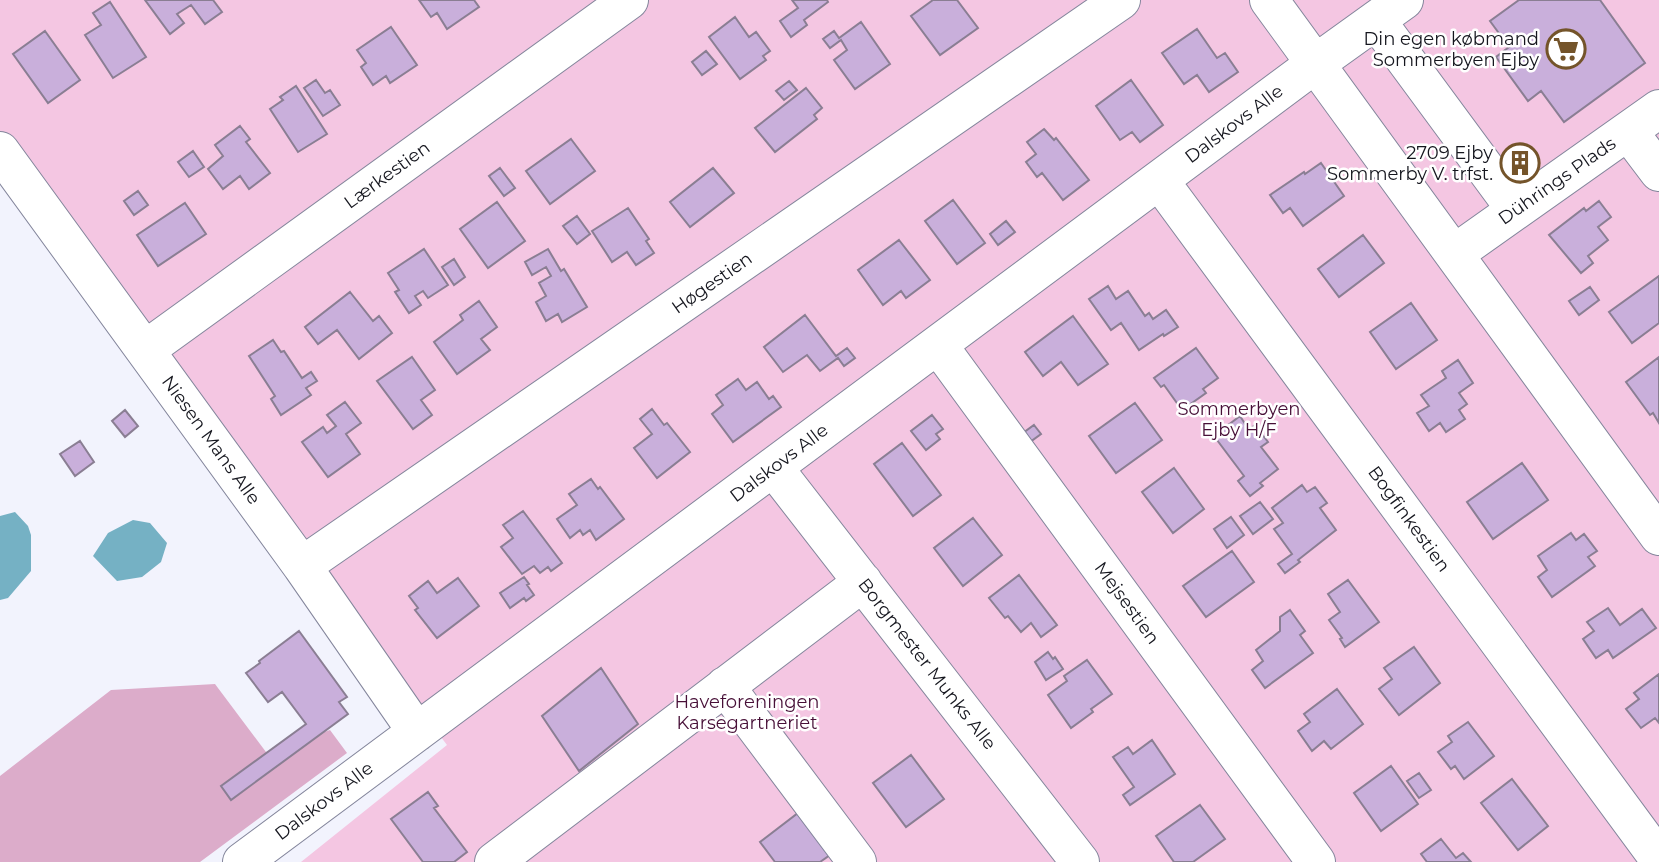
<svg xmlns="http://www.w3.org/2000/svg" width="1659" height="862" viewBox="0 0 1659 862" font-family="Montserrat,sans-serif">
	<rect width="100%" height="100%" fill="#f2f3fd"/>
	<path fill="#f4c6e2" d="M0,0H1659V862H301L447,745L0,152Z"/>
	<path fill="#dcacca" d="M215,684L266,752L330,730L347,753L200,862H0V776L111,690Z"/>
	<path fill="#75b1c4" d="M15,512L28,526L31,535V571L8,598L0,600V516Z
		M133,520L150,523L167,543L161,562L142,577L117,581L93,556L108,533Z"/>
	<path fill="#c9afdb" stroke="#8a7e93" stroke-width="2" d="M145,0H213L222,12L205,24L191,5L177,14L184,23L170,34Z
		M419,0H474L479,7L447,29L437,13L431,17Z
		M792,0H827L828,2L804,20L807,25L791,37L780,21L798,8Z
		M933,0H957L978,28L940,55L911,16Z
		M1519,0H1600L1645,63L1564,122L1541,91L1528,101L1496,57L1509,47L1490,21Z
		M110,2L146,57L113,78L85,35L101,25L93,13Z
		M735,17L749,37L756,32L770,51L763,56L766,60L740,79L709,37Z
		M861,22L890,64L855,89L834,60L847,50L841,40L830,48L823,39L834,31L839,38Z
		M391,27L417,65L390,83L386,76L373,85L361,67L366,63L357,50Z
		M1197,29L1217,58L1225,53L1238,72L1209,92L1197,75L1184,84L1162,53Z
		M45,31L80,80L48,103L13,54Z
		M706,51L717,64L702,75L692,62Z
		M316,80L325,93L330,90L340,105L323,116L304,88Z
		M1131,80L1163,125L1140,142L1132,132L1120,140L1096,106Z
		M789,81L797,90L784,100L776,91Z
		M296,86L327,134L298,152L270,109L283,100L280,97Z
		M806,88L822,108L814,115L817,119L775,152L755,128Z
		M240,126L250,139L246,142L270,173L249,189L240,176L223,189L208,169L223,156L215,145Z
		M1044,129L1054,140L1056,138L1089,180L1063,200L1042,173L1037,177L1026,162L1036,154L1027,142Z
		M571,139L595,171L550,204L526,171Z
		M1527,145L1539,163L1512,181L1500,164Z
		M193,151L204,167L189,177L178,162Z
		M1321,163L1344,196L1303,226L1290,208L1283,213L1270,195L1304,172L1305,174Z
		M500,168L515,188L504,196L489,176Z
		M713,168L734,193L690,227L670,202Z
		M138,191L148,205L134,215L124,201Z
		M953,200L985,243L957,264L925,221Z
		M1599,201L1611,217L1598,227L1608,240L1588,256L1593,263L1581,273L1549,235L1584,208L1586,211Z
		M497,202L525,241L488,268L460,229Z
		M185,203L206,234L158,266L137,235Z
		M628,208L649,239L646,241L654,253L636,265L627,252L612,262L592,231Z
		M577,216L590,234L577,244L563,226Z
		M1006,221L1015,232L998,245L990,234Z
		M1363,235L1384,263L1339,297L1318,269Z
		M899,240L930,280L906,298L901,291L883,305L858,270Z
		M424,249L448,285L428,298L423,291L415,296L421,305L409,313L395,292L399,290L388,273Z
		M548,249L561,271L564,269L587,307L562,322L558,314L546,321L536,302L546,296L539,283L551,276L546,267L532,275L525,262Z
		M454,259L465,277L454,285L442,267Z
		M1659,276V323L1632,343L1609,312Z
		M1108,286L1116,299L1128,291L1145,316L1149,313L1153,319L1166,310L1178,327L1164,336L1163,334L1139,350L1121,323L1111,330L1089,299Z
		M1590,287L1599,300L1579,315L1569,301Z
		M350,292L373,321L379,316L392,333L359,359L337,330L318,344L305,327Z
		M479,301L497,327L481,339L490,350L457,374L434,342L463,320L460,315Z
		M1411,303L1437,340L1396,369L1370,332Z
		M805,315L836,356L847,348L855,358L844,366L838,358L820,371L807,355L783,372L764,347Z
		M1073,316L1108,364L1078,385L1061,362L1043,376L1025,352Z
		M273,340L281,352L284,351L302,378L311,372L317,381L306,388L311,395L281,415L271,399L275,396L249,356Z
		M1196,348L1218,378L1203,389L1206,393L1182,410L1164,385L1161,387L1154,378Z
		M412,357L435,390L421,400L432,415L413,429L377,381Z
		M1659,357V423L1653,413L1650,415L1626,382Z
		M1458,360L1473,383L1459,393L1467,404L1459,410L1465,419L1446,432L1440,423L1429,431L1417,413L1429,406L1421,395L1446,378L1442,371Z
		M738,379L746,390L757,382L769,399L773,396L781,407L733,442L712,414L723,405L716,395Z
		M345,402L361,423L346,434L360,454L328,477L302,442L323,427L327,433L336,426L327,415Z
		M1135,403L1162,440L1116,473L1089,436Z
		M652,409L664,425L667,423L690,452L657,478L634,448L652,434L640,419Z
		M125,410L138,426L125,437L112,421Z
		M932,415L943,429L936,434L940,439L926,450L911,431Z
		M1240,416L1249,430L1255,425L1268,442L1261,447L1278,469L1260,483L1263,486L1250,496L1238,481L1244,476L1214,436Z
		M1034,425L1041,434L1030,442L1023,433Z
		M80,441L94,462L75,476L60,454Z
		M902,443L941,495L913,516L874,464Z
		M1522,463L1548,500L1493,539L1467,502Z
		M1174,468L1204,509L1173,533L1142,492Z
		M591,479L598,489L600,487L624,519L596,540L590,530L583,535L580,530L570,538L557,519L577,505L569,494Z
		M1302,485L1307,492L1315,487L1327,503L1320,508L1336,530L1298,560L1300,562L1285,573L1278,564L1292,554L1274,529L1283,523L1272,508Z
		M1260,502L1273,519L1253,534L1240,516Z
		M523,511L562,563L551,571L548,567L540,573L534,566L522,574L501,547L513,538L503,525Z
		M1231,517L1244,535L1227,548L1214,529Z
		M973,518L1002,555L963,586L934,548Z
		M1571,533L1576,540L1584,534L1597,551L1588,557L1595,566L1552,597L1538,577L1547,570L1538,556Z
		M1232,551L1254,582L1206,617L1183,586Z
		M1019,575L1057,625L1041,637L1031,623L1021,632L1008,616L1005,618L989,598Z
		M524,577L529,584L527,585L534,595L526,601L524,598L510,608L500,593Z
		M458,578L479,606L437,638L415,610L418,608L409,596L428,581L437,593Z
		M1348,580L1379,622L1345,647L1340,639L1342,638L1329,620L1340,612L1328,594Z
		M1608,608L1620,625L1642,609L1656,628L1613,658L1608,650L1596,658L1583,639L1594,631L1587,622Z
		M1290,610L1305,631L1300,635L1313,653L1265,688L1252,670L1263,661L1256,650L1280,631V617Z
		M299,631L347,697L339,702L348,714L231,800L221,786L306,724L282,692L268,702L246,673L260,663L259,661Z
		M1414,647L1440,683L1399,715L1379,689L1392,679L1384,668Z
		M1048,652L1053,659L1055,657L1063,669L1046,680L1035,662Z
		M1087,660L1112,694L1091,709L1093,712L1071,728L1048,695L1067,681L1064,676Z
		M601,668L638,724L579,771L542,716Z
		M1659,674V723L1655,718L1641,728L1626,709L1639,699L1634,693Z
		M1337,689L1363,724L1331,749L1324,741L1312,751L1298,731L1310,722L1304,714Z
		M1468,722L1494,756L1464,779L1455,766L1451,769L1438,752L1452,742L1448,736Z
		M1152,740L1175,774L1130,805L1123,795L1134,787L1113,757L1128,747L1133,754Z
		M911,755L944,799L906,827L873,783Z
		M1391,766L1418,804L1381,831L1354,793Z
		M1419,773L1431,790L1419,798L1407,781Z
		M1512,779L1548,826L1518,850L1481,803Z
		M428,792L438,806L434,808L467,852L454,862H423L391,819Z
		M1200,805L1225,839L1193,862H1174L1156,836Z
		M798,813L830,855L820,862H775L760,842Z
		M1441,839L1456,858L1463,853L1471,862H1427L1421,854Z"/>
	<g fill="none" stroke-linecap="round" stroke-linejoin="round">
		<g stroke="#84869c" stroke-width="40">
			<path id="minor" d="M1269,0L1659,536
				M1376,20L1516,210
				M1628,131L1659,172
				M0,151L302,566L417,732
				M1159,180L1659,859
				M1454,254L1659,109
				M938,345L1316,862
				M145,350L629,0
				M773,467L1080,862
				M302,566L1121,0
				M725,686L857,862
				M242,862L1315,64L1404,0
				M494,862L863,582"/>
		</g>
		<use href="#minor" stroke="#fff" stroke-width="38"/>
	</g>
	<defs>
		<g id="supermarket-ring" transform="scale(2.0125)"><circle r="9.5" fill="#fff" stroke="#74542a" stroke-width="1.5"/><path d="M-6-5.5h2.5l.6 2H6L4.5 2H-2.5L-4.4-4H-6ZM-1.5 3.2a1.3 1.3 0 1 0 .1 0ZM3 3.2a1.3 1.3 0 1 0 .1 0Z" fill="#74542a"/></g>
		<g id="building-ring" transform="scale(2.0125)"><circle r="9.5" fill="#fff" stroke="#74542a" stroke-width="1.5"/><path d="M-4-6H4V6H1V3H-1V6H-4ZM-2.5-4.3h1.7v1.8h-1.7ZM.8-4.3h1.7v1.8H.8ZM-2.5-1h1.7V.8h-1.7ZM.8-1h1.7V.8H.8Z" fill="#74542a"/></g>
	</defs>
	<g fill-rule="evenodd">
		<use href="#supermarket-ring" x="1566" y="49"/>
		<use href="#building-ring" x="1520" y="163"/>
	</g>
	<g text-anchor="middle" dominant-baseline="central" stroke-width="5" stroke-linejoin="round" paint-order="stroke">
		<g font-size="18" fill="#15161e" stroke="#fff" text-anchor="end">
			<text x="1539" y="39">Din egen købmand<tspan x="1539" dy="21">Sommerbyen Ejby</tspan></text>
			<text x="1493" y="153">2709 Ejby<tspan x="1493" dy="21">Sommerby V. trfst.</tspan></text>
		</g>
		<g font-size="18" fill="#15161e" stroke="#fff">
			<text transform="translate(1234 124) rotate(-37)">Dalskovs Alle</text>
			<text transform="translate(387 175) rotate(-36)">Lærkestien</text>
			<text transform="translate(1557 181) rotate(-35)">Dührings Plads</text>
			<text transform="translate(712 283) rotate(-35)">Høgestien</text>
			<text transform="translate(211 440) rotate(54)">Niesen Mans Alle</text>
			<text transform="translate(779 463) rotate(-37)">Dalskovs Alle</text>
			<text transform="translate(1409 519) rotate(54)">Bogfinkestien</text>
			<text transform="translate(1127 603) rotate(54)">Mejsestien</text>
			<text transform="translate(927 664) rotate(52)">Borgmester Munks Alle</text>
			<text transform="translate(324 801) rotate(-37)">Dalskovs Alle</text>
		</g>
		<g font-size="18" fill="#470f37" stroke="#fff">
			<text x="1239" y="409">Sommerbyen<tspan x="1239" dy="21">Ejby H/F</tspan></text>
			<text x="747" y="702">Haveforeningen<tspan x="747" dy="21">Karsegartneriet</tspan></text>
		</g>
	</g>
</svg>
